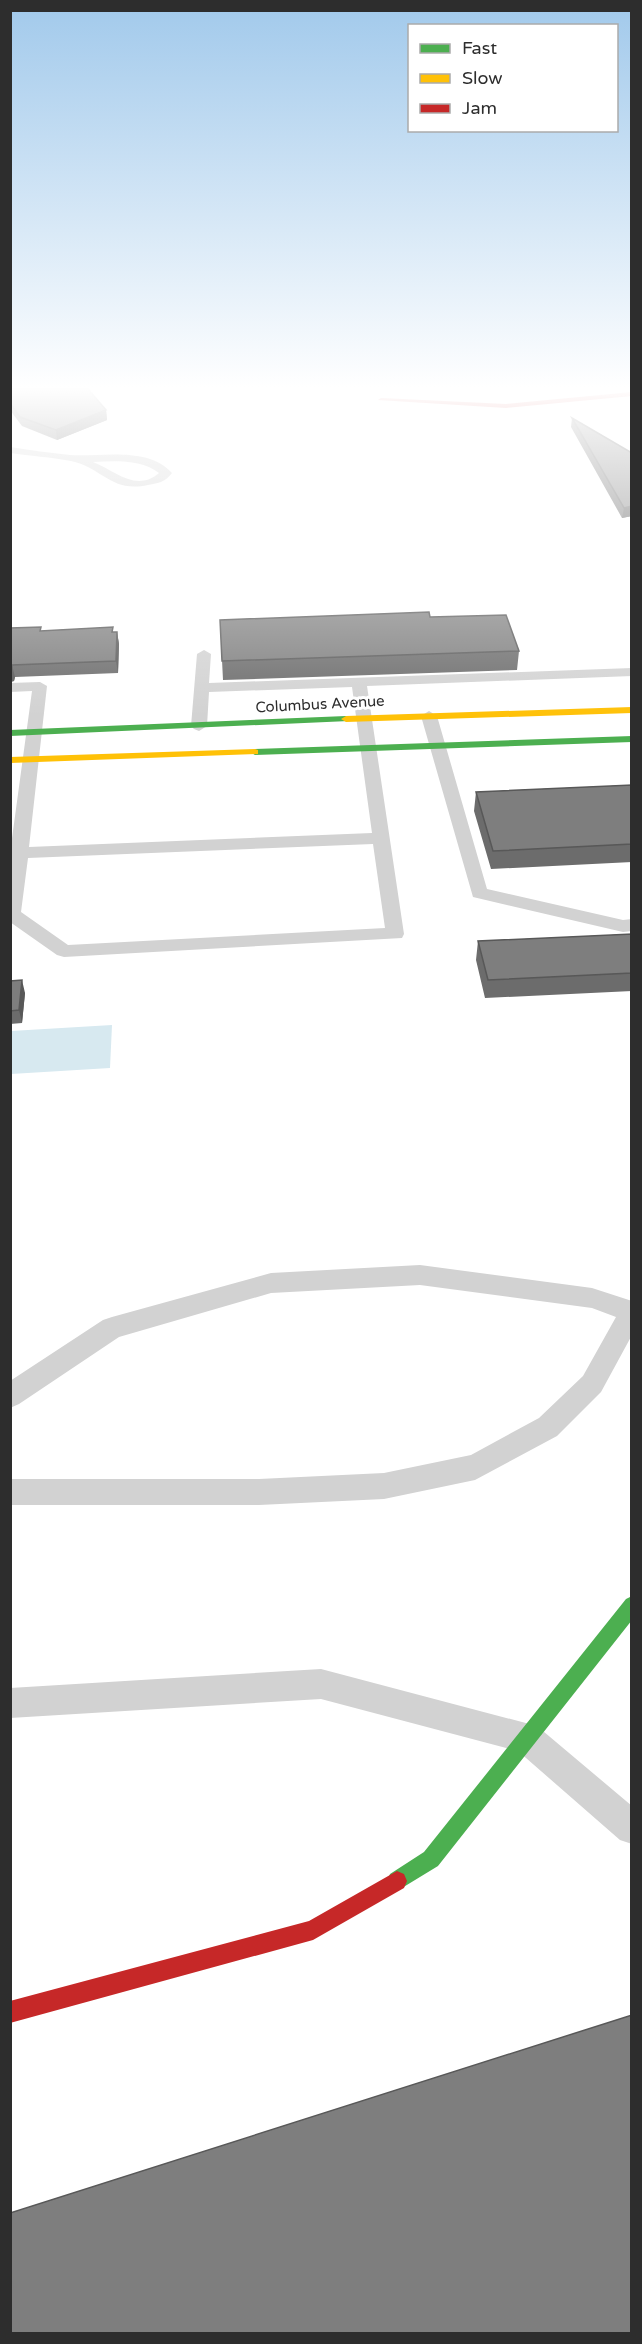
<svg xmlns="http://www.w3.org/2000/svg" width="642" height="2344" viewBox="0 0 642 2344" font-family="'Varela Round',sans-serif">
	<rect width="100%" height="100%" fill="#fff"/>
	<path fill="#d7e9f0" d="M112,1025L110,1068L11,1074V1031Z"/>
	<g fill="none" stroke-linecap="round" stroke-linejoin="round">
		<path fill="#d2d2d2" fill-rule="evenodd" d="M10,447C30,450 50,453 70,455C102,457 148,446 172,473C165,482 159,483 148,485C111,493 103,468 71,461C51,457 30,456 10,453ZM93,462C115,461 141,459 159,473C136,493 114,470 93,462Z
			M204,650L211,654L209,683L632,668V676L367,686L404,934L402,938L64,957L57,955L10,922V853L32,691L10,692V683L40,682L47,686L29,847L372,833L352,687L209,692L207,726L199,731L194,729L191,726L197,654ZM373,844L385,928L68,945L21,912L28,858Z
			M429,711L437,716L487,889L623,920L632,919V931L623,932L473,897L421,716Z
			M420,1265L592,1288L632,1301V1335L601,1392L557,1436L475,1480L384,1499L259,1505H10V1479H259L384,1473L471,1455L539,1418L583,1376L616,1317L592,1308L420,1285L271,1293L119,1337L19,1404L10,1408V1381L103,1320L112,1317L271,1273Z
			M321,1669L537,1726L632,1806V1844L620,1840L518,1751L321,1699L10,1718V1688Z"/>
		<path fill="#4caf50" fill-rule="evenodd" d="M346,716L351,719L349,721L10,736V730Z
			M632,736V742L255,755L250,752L255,749Z
			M632,1596V1620L438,1866L397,1891L390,1888L387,1881L390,1874L424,1852L626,1599Z"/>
		<path fill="#ffc107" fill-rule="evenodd" d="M632,707V713L346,722L341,719L346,716Z
			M255,749L258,750V754L10,763V757Z"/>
		<path fill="#c62828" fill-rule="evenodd" d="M632,392V396L506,408L378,400L381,398L506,404Z
			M397,1871L404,1874L407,1881L404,1888L313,1940L10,2023V2001L309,1921Z"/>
	</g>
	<path fill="#6c6c6c" d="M10,389L106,410L107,420L57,440L22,426L10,410Z
		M572,418L632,516L622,518L571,427Z
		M430,617L519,651L517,670L223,680L220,620Z
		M41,627V631L113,627V632H117L119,644L118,673L15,677L14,681L10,682V628Z
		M632,785V862L491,869L474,811L476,792Z
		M632,934V991L485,998L476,960L478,941Z
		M10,981L25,993L22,1023L10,1024Z"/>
	<path fill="#585858" d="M106,410L107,420L57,440L56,430Z
		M632,506V516L622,518L624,508Z
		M117,632L119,644L118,673L116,661Z
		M12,665L15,677L14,681L10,682V669Z
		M22,980L25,993L22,1023L19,1010Z"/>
	<path fill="#7e7e7e" stroke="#585858" stroke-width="1.5" d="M10,389H88L106,410L56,430L20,417L10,403Z
		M572,418L632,453V506L624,508Z
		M429,612L430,617L506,615L519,651L222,661L220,620Z
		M41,627L40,631L113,627L112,632H117L116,661L12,665V669H10V628Z
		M632,785V844L493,851L476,792Z
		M632,934V973L488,980L478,941Z
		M22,980L19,1010L10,1011V981Z
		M632,2015V2334H10V2213Z"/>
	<linearGradient id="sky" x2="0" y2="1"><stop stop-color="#a1c9eb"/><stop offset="0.54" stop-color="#fff"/><stop offset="1" stop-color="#fff" stop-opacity="0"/></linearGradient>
	<rect width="642" height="717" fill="url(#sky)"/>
	<g text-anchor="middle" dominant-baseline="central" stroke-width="6" stroke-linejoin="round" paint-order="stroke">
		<g font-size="15" fill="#2d2d2d" stroke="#fff">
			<text transform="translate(320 704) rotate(-3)">Columbus Avenue</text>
		</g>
	</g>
	<rect width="642" height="2344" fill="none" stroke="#2d2d2d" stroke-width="24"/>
	<rect x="408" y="24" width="210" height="108" fill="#ffffff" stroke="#ababab" stroke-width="1.5"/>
	<rect x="420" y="44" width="30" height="9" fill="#4caf50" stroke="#ababab" stroke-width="1.5"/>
	<text x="462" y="54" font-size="18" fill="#2d2d2d">Fast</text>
	<rect x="420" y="74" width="30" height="9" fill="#ffc107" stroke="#ababab" stroke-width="1.5"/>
	<text x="462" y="84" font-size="18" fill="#2d2d2d">Slow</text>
	<rect x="420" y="104" width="30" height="9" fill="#c62828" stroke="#ababab" stroke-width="1.5"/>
	<text x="462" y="114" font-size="18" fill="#2d2d2d">Jam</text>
</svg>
